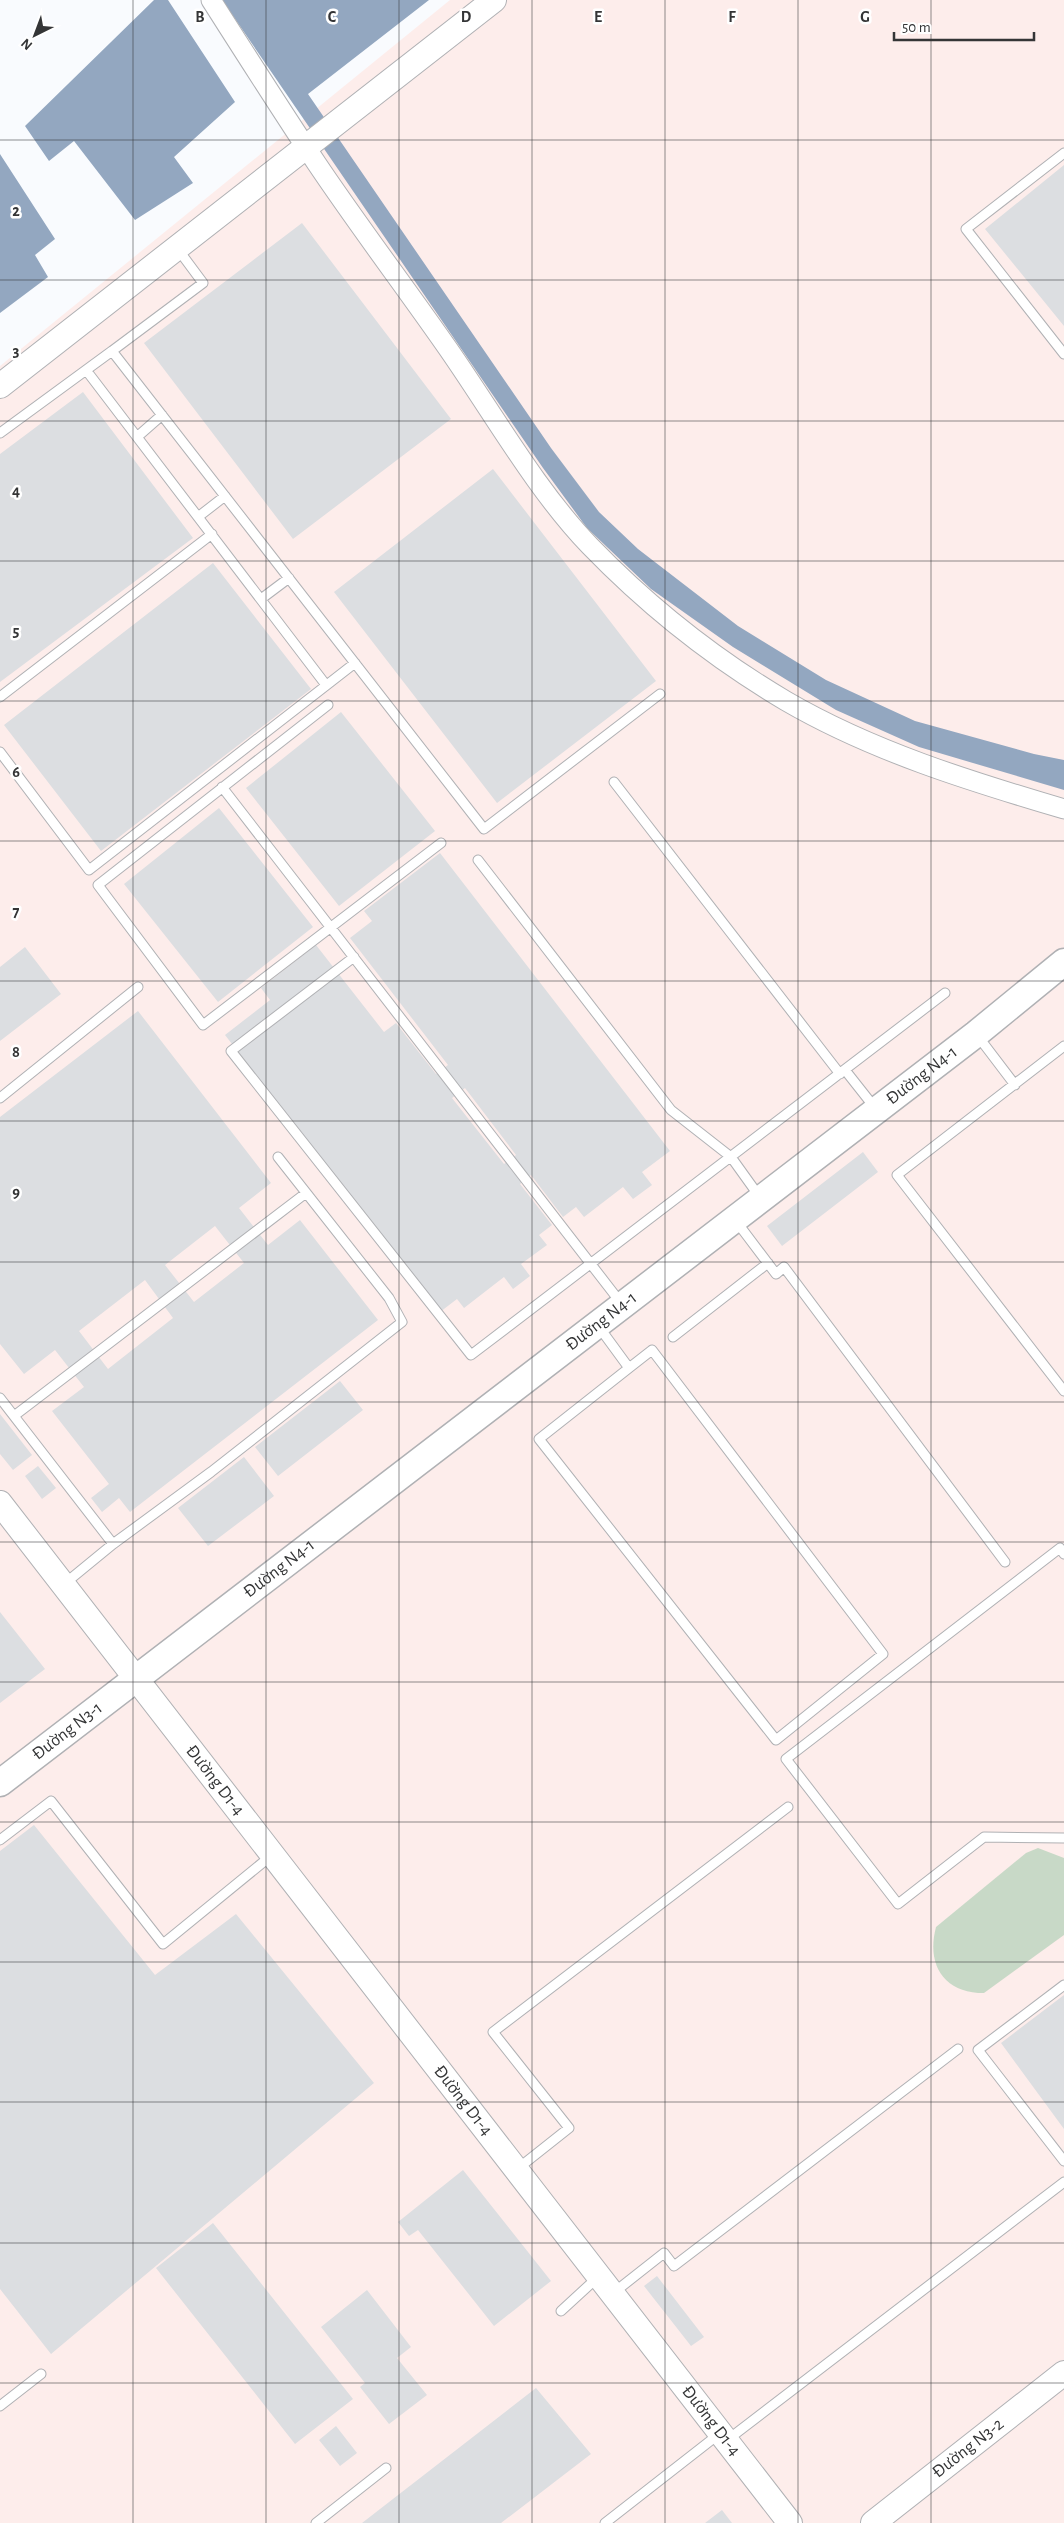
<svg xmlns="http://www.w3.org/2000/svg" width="1064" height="2523" viewBox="0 0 1064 2523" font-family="'Alegreya Sans',sans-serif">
	<rect width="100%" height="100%" fill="#f9fbfe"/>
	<path fill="#fdedeb" d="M450,0H1064V2523H0V366Z"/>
	<path fill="#c8d9c7" d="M1038,1848L1064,1858V1935L984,1993C944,1993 926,1965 936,1927L1026,1853Z"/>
	<path fill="#93a7c0" d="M154,0H168L235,102L174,157L193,183L135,220L74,141L49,161L25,126Z
		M222,0H429L308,94L551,448L599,512L638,549L738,626L826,680L915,721L1034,754L1064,760V790L919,747L836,710L733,647L651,589L587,528L543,468Z
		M0,154L55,239L35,255L48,277L0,313Z"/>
	<path fill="#dcdee1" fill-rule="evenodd" d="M1064,165V326L985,229Z
		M302,223L451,419L293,539L144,343Z
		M83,392L193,538L0,682V454Z
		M493,469L656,681L497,803L334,592Z
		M213,563L311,689L101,851L4,725Z
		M341,712L435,831L339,906L246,788Z
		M219,808L313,927L218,1002L124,884Z
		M440,853L670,1151L642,1172L652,1185L633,1199L623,1187L584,1217L576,1207L563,1217L531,1175L520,1184L552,1225L539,1235L547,1245L521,1264L530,1276L513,1289L504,1277L464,1308L457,1299L440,1312L225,1035L270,1000L261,988L316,945L384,1032L396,1023L436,1074L448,1065L350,938L372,921L364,911ZM465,1088L516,1155L504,1164L452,1098Z
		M25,947L61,994L0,1041V967Z
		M138,1011L271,1183L239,1208L268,1245L300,1220L378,1320L130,1512L119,1498L102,1512L91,1498L109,1484L52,1411L84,1387L55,1350L24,1374L0,1344V1117ZM215,1226L244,1263L194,1302L165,1265ZM145,1280L173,1318L108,1369L79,1331Z
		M863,1152L878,1172L782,1246L767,1226Z
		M340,1381L363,1410L278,1476L255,1447Z
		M0,1414L32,1455L13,1470L0,1454Z
		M244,1457L274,1496L208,1546L178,1508Z
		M38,1466L56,1488L42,1499L25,1476Z
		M0,1612L45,1669L0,1703Z
		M34,1825L155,1975L236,1914L374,2083L51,2354L0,2289V1851Z
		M1064,1995V2129L1001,2043Z
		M463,2170L551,2281L494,2326L418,2230L409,2236L398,2222Z
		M213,2223L353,2399L295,2444L156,2268Z
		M657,2276L704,2337L691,2346L644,2286Z
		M367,2290L411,2347L397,2358L427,2395L389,2424L360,2387L365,2383L321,2327Z
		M536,2388L591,2454L501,2523H362Z
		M336,2426L357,2453L340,2466L319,2440Z
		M722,2510L732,2523H705Z"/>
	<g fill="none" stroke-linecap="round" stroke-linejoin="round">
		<g stroke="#b0b1b4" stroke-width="11">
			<path id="service" d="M1064,153L966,229L1064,354
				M177,248L203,283L112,351L484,829L660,694
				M86,370L326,685
				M0,433L112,351
				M137,437L162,415
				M198,517L225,496
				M261,599L289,578
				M0,697L212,534
				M328,705L98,885L203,1025L441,843
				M0,752L89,870L355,663
				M614,782L840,1074
				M222,787L621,1303
				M478,860L671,1110L731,1157L759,1196
				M354,957L231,1051L471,1355L945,993
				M977,1035L1015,1085
				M1064,1046L897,1175L1064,1391
				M845,1070L875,1108
				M0,1098L138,987
				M736,1221L776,1274L784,1267L1005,1562
				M599,1327L629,1368L539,1439L776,1740L883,1654L652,1350L629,1368
				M673,1337L768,1263
				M0,1398L113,1544
				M14,1416L306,1193
				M1064,1554L1060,1548L786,1759L898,1904L984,1837L1064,1838
				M63,1585L113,1544L211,1472L402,1322L389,1298L278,1157
				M0,1840L51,1801L163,1944L272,1855
				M1064,1985L978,2050L1064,2161
				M516,2170L569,2128L493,2032L788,1807
				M612,2294L664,2253L674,2266L958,2049
				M561,2311L598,2277
				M0,2406L41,2374
				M726,2441L1064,2182
				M316,2523L386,2468
				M605,2523L719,2434"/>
		</g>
		<g stroke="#b0b1b4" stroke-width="21">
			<path id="minor" d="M211,0C246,55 281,110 317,164C358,225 402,283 444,343C490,408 535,489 590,546C647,605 715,659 786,701C872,751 969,781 1064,809"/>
		</g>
		<g stroke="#b0b1b4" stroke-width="26">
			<g id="tertiary">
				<path d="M0,386L494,0"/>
				<path id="s1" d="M0,1503L790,2523"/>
				<path id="s2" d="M873,2523L1064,2373"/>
			</g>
		</g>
		<g stroke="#b0b1b4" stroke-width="29">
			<g id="secondary">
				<path id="s3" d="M0,1783L976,1034L1064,962"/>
			</g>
		</g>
		<use href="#service" stroke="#fff" stroke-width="9"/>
		<use href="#minor" stroke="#fff" stroke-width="19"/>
		<use href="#tertiary" stroke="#fff" stroke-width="24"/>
		<use href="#secondary" stroke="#fff" stroke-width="26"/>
	</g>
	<path fill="none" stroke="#343536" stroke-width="1" stroke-opacity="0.55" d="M133,0V2523M266,0V2523M399,0V2523M532,0V2523M665,0V2523M798,0V2523M931,0V2523M0,140H1064M0,280H1064M0,421H1064M0,561H1064M0,701H1064M0,841H1064M0,981H1064M0,1121H1064M0,1262H1064M0,1402H1064M0,1542H1064M0,1682H1064M0,1822H1064M0,1962H1064M0,2102H1064M0,2243H1064M0,2383H1064"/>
	<g text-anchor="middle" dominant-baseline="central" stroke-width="5" stroke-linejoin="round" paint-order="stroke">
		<g font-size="18" fill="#343536" stroke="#fff">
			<text stroke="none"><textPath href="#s3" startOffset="1162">Đường N4-1</textPath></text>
			<text stroke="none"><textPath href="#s3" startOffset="758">Đường N4-1</textPath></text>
			<text stroke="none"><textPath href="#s3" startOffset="352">Đường N4-1</textPath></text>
			<text stroke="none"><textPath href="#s3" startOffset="85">Đường N3-1</textPath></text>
			<text stroke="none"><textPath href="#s1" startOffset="351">Đường D1-4</textPath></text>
			<text stroke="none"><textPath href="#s1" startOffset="756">Đường D1-4</textPath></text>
			<text stroke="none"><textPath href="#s1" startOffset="1161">Đường D1-4</textPath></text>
			<text stroke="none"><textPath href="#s2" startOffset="121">Đường N3-2</textPath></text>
		</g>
	</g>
	<g font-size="16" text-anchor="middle" font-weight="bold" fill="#343536" stroke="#fff" stroke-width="5" stroke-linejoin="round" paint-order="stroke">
		<text x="200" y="22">B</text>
		<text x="332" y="22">C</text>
		<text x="466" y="22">D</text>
		<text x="598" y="22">E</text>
		<text x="732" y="22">F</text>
		<text x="865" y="22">G</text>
		<text x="16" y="216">2</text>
		<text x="16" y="356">3</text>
		<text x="16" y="496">4</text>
		<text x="16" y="636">5</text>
		<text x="16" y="777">6</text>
		<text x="16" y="917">7</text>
		<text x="16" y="1057">8</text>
		<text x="16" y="1197">9</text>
	</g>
	<g transform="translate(35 35) rotate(222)" stroke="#ffffff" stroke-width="4" paint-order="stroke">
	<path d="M0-4L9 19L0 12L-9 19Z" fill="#343536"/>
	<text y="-8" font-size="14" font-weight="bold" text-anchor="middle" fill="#343536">N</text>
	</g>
	<path d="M894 32v8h140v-8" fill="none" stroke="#343536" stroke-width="2.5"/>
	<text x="902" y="32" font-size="15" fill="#343536" stroke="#ffffff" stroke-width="4" paint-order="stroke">50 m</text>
</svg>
